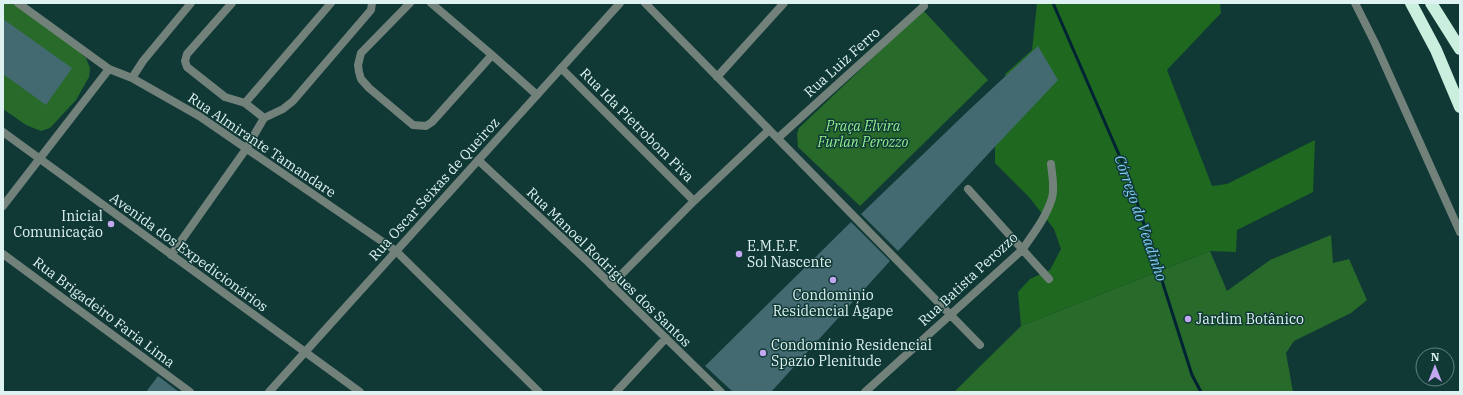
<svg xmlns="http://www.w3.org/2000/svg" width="1463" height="395" viewBox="0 0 1463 395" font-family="'IBM Plex Serif',serif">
	<rect width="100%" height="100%" fill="#103936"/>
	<path fill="#286a29" d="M3,3H13L71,44L86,58L90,68L89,77L76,100L50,128L41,131L26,125L3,109Z
		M923,10L988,80L860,206L798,147L797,134L799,128Z
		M1331,235L1333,263L1349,259L1367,300L1351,313L1294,341L1286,353L1293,392H954L1021,326L1210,251L1227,291L1270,260Z"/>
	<path fill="#1e6820" d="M1037,3H1220L1221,13L1167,70L1212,186L1227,184L1315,140L1313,192L1237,230L1236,252L1210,251L1021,326L1018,292L1030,279L1050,270L1061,249L1054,229L1029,197L995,163V129L1012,96L1005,74L1032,50Z"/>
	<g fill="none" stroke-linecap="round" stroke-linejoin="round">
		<path stroke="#002334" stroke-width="3" d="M1053,3L1130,180L1192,375L1201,392"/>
	</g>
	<path fill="#436971" d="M3,19L72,68L46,105L3,74Z
		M1038,46L1058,80L990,152L898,251L861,214L969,110Z
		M851,222L890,261L771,392H733L705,366Z
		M158,376L179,392H146Z"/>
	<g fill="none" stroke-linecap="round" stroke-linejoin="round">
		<path stroke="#72817a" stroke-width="8" d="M18,3L109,69L132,78L199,116L396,251L539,392
			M232,3L187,54L185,61L187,67L225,97L245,103L264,118
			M410,3L361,53L358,65L359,72L361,79L369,88L413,125L426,126L432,122L492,55
			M431,3L492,55L537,95
			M645,3L980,345
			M561,68L694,201
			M717,77L784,3
			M132,78L143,61L191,3
			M245,103L331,3
			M778,138L924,6
			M478,160L586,260L721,392
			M968,189L1049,279
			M3,206L109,69
			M3,254L190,392
			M171,255L246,149L264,118L283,109L293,101L371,10L372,3
			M611,285L694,201L769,130
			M616,392L666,338
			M865,392L1022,250C1033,234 1046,218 1052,198C1055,188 1052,175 1051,164"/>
		<path stroke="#72817a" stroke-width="8" d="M1355,3L1375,43L1460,232
			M3,132L360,392
			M269,392L620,3"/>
		<path stroke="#caefde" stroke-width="12" d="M1411,3L1436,50L1460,107
			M1431,3L1460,49"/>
	</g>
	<g fill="#c4a7f1" stroke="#103936" stroke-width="1.5">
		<circle cx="111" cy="224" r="4"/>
		<circle cx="739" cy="254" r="4"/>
		<circle cx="833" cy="280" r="4"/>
		<circle cx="1188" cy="319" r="4"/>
		<circle cx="763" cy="353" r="4"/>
	</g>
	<g text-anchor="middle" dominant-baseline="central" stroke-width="3" stroke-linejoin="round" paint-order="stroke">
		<g font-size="14" fill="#def3f1" stroke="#103936">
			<text transform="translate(842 62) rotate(-42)">Rua Luiz Ferro</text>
			<text transform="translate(637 125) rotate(45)">Rua Ida Pietrobom Piva</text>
			<text transform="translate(262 145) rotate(34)">Rua Almirante Tamandare</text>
			<text transform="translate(434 189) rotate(-48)">Rua Oscar Seixas de Queiroz</text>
			<text transform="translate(189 252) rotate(36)">Avenida dos Expedicionários</text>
			<text transform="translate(609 267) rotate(44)">Rua Manoel Rodrigues dos Santos</text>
			<text transform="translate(968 279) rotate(-43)">Rua Batista Perozzo</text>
			<text transform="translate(104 312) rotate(37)">Rua Brigadeiro Faria Lima</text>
		</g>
		<g font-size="14" font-style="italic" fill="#92ef8f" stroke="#103936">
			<text x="863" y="126">Praça Elvira<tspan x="863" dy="16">Furlan Perozzo</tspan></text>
		</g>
		<g font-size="14" fill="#def3f1" stroke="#103936" text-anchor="start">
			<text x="103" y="216" text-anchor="end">Inicial<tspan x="103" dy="16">Comunicação</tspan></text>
			<text x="747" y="246">E.M.E.F.<tspan x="747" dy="16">Sol Nascente</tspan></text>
			<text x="833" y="295" text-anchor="middle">Condominio<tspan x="833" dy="16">Residencial Ágape</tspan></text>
			<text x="1196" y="319">Jardim Botânico</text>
			<text x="771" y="345">Condomínio Residencial<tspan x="771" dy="16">Spazio Plenitude</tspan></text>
		</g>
		<g font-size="15" font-style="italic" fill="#80cbf4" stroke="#103936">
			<text transform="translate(1141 218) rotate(71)">Córrego do Veadinho</text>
		</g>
	</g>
	<rect width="1463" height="395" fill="none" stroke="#def3f1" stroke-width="8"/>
	<g transform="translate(1435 367)"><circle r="19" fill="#103936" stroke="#628381"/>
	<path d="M0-3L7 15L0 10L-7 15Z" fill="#c4a7f1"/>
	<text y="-6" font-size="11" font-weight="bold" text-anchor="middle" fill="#def3f1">N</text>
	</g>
</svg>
